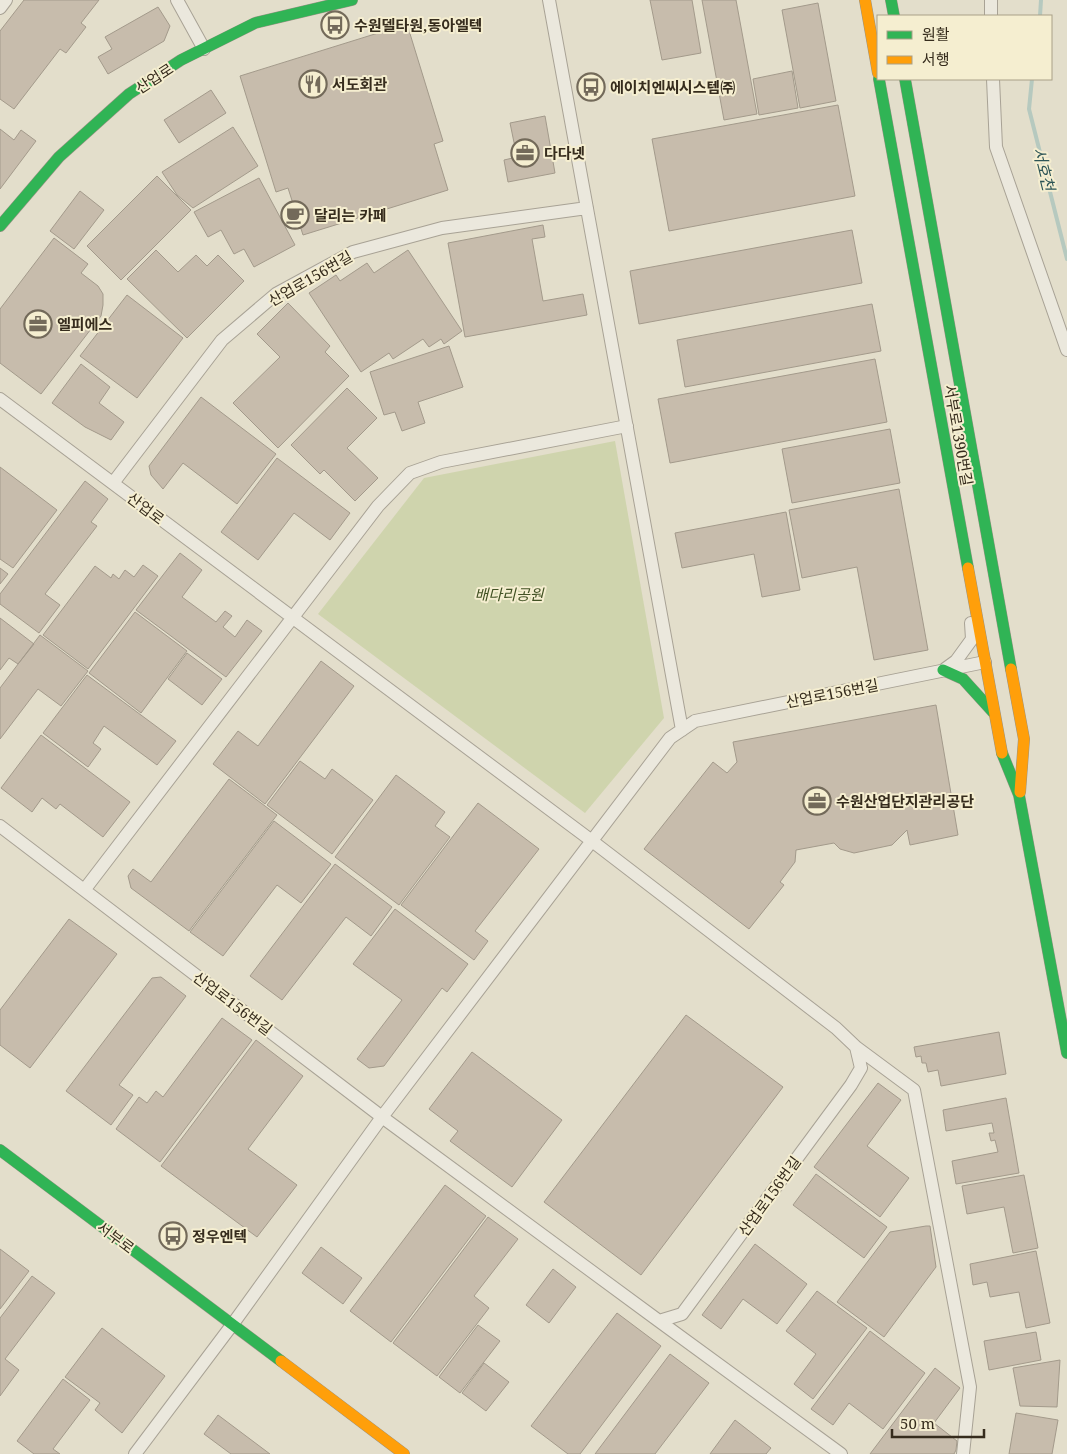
<svg xmlns="http://www.w3.org/2000/svg" width="1067" height="1454" viewBox="0 0 1067 1454" font-family="'Noto Serif','Noto Sans KR',serif">
	<rect width="100%" height="100%" fill="#e3decb"/>
	<path fill="#cfd4ad" d="M615,441L664,718L585,813L318,614L424,478Z"/>
	<g fill="none" stroke-linecap="round" stroke-linejoin="round">
		<path stroke="#b6c9bf" stroke-width="4" d="M1040,16L1041,0
			M1032,79L1029,109L1067,259"/>
	</g>
	<path fill="#c7bcac" stroke="#a39a8b" d="M24,0H99L81,23L86,27L66,53L60,49L14,109L0,99V31Z
		M650,0H692L701,53L662,60Z
		M702,0H736L757,114L724,120Z
		M818,3L836,101L800,108L782,10Z
		M158,7L170,26L164,41L108,74L98,57L112,49L105,37Z
		M407,24L443,141L434,144L448,190L303,235L288,188L276,192L240,76Z
		M792,71L798,108L759,115L753,79Z
		M211,90L226,113L179,143L164,120Z
		M838,105L855,196L669,231L652,139Z
		M545,116L555,173L508,182L504,160L517,157L510,123Z
		M233,127L258,166L193,208L177,195L162,172Z
		M0,129L14,140L21,130L36,141L0,189Z
		M157,176L191,210L121,280L87,246Z
		M259,178L295,245L254,267L244,249L234,254L221,230L208,237L194,212Z
		M80,191L104,210L74,249L50,231Z
		M543,225L545,237L532,239L543,301L583,294L587,315L465,337L448,243Z
		M852,230L862,283L639,324L630,271Z
		M54,238L88,264L81,273L98,286L103,294V305L101,316L41,394L0,363V309Z
		M156,250L178,272L196,255L207,266L218,255L244,281L187,338L127,279Z
		M408,250L462,331L444,344L441,339L429,347L423,339L393,359L389,353L361,372L309,293L336,275L340,281L367,263L374,273Z
		M127,295L183,338L137,398L80,356Z
		M288,303L330,346L325,352L349,376L278,448L233,403L280,357L257,334Z
		M872,304L881,351L685,387L677,340Z
		M449,346L463,387L418,402L425,423L402,431L395,412L384,415L370,372Z
		M875,359L887,422L670,463L658,399Z
		M81,364L110,387L99,403L124,422L111,440L85,427L52,403Z
		M347,388L377,418L347,448L378,478L355,501L324,470L320,474L291,445Z
		M201,397L276,454L237,504L183,463L163,489L151,475L149,466Z
		M890,429L900,483L792,503L782,449Z
		M277,458L350,513L330,540L294,513L258,560L221,532Z
		M0,467L57,510L13,568L0,559Z
		M85,481L108,499L91,522L97,526L45,594L60,605L39,633L0,604V594Z
		M899,489L928,650L874,660L857,567L802,578L789,510Z
		M786,512L800,590L762,597L754,554L682,568L675,533Z
		M180,553L202,570L182,597L216,622L225,611L232,616L223,627L235,637L247,620L262,631L226,677L136,610Z
		M143,565L158,576L88,669L43,635L95,566L111,578L113,574L119,579L125,570L134,577Z
		M0,568L8,574L0,584Z
		M135,612L187,651L141,713L89,673Z
		M0,618L34,644L18,664L9,658L0,670Z
		M40,635L88,671L61,706L38,689L0,739V688Z
		M187,653L222,679L202,705L168,679Z
		M321,661L354,686L265,804L213,764L238,731L258,746Z
		M87,675L176,741L157,765L104,726L93,743L101,749L88,767L43,733Z
		M936,705L958,835L910,845L907,830L892,845L854,853L840,849L834,843L796,850L795,862L780,882L784,885L749,929L644,849L713,762L727,773L737,762L733,742Z
		M41,735L130,802L103,837L60,804L56,809L42,798L32,812L1,788Z
		M300,761L325,779L332,769L373,800L332,854L267,805Z
		M396,775L445,812L435,826L450,837L399,905L335,857Z
		M229,779L277,815L189,931L131,888L128,876L133,869L151,882Z
		M478,803L539,849L475,931L488,941L474,960L401,905Z
		M274,821L331,864L301,903L277,885L223,956L190,932Z
		M335,864L392,907L371,936L346,917L282,1000L250,976Z
		M395,909L468,964L447,992L442,988L384,1066L369,1068L357,1059L402,1000L353,964Z
		M69,919L117,954L30,1068L0,1045V1010Z
		M161,977L186,996L119,1085L133,1095L111,1125L66,1091L152,978Z
		M686,1015L783,1087L641,1275L544,1202Z
		M222,1018L252,1040L160,1162L116,1129L139,1097L147,1103L156,1091L163,1097Z
		M999,1032L1006,1074L941,1086L938,1070L928,1072L926,1063H922L921,1056L916,1057L914,1047Z
		M256,1040L303,1076L248,1149L297,1185L257,1237L161,1166Z
		M472,1052L562,1120L512,1187L450,1141L458,1131L429,1109Z
		M878,1083L901,1100L867,1146L909,1178L880,1217L814,1167Z
		M1006,1098L1019,1173L956,1184L952,1161L998,1152L995,1140L991,1141L989,1133H994L992,1123L946,1131L943,1110Z
		M816,1174L887,1227L864,1258L793,1205Z
		M1024,1175L1038,1248L1013,1253L1004,1207L967,1214L962,1186Z
		M445,1185L486,1216L391,1342L350,1311Z
		M488,1217L518,1239L474,1296L489,1308L437,1376L393,1343Z
		M926,1226H930L936,1267L884,1337L837,1302L890,1232Z
		M755,1244L807,1284L777,1324L743,1299L721,1329L702,1315Z
		M321,1247L362,1278L343,1304L302,1273Z
		M0,1249L29,1271L0,1309Z
		M1036,1251L1050,1323L1026,1328L1019,1292L990,1297L987,1282L973,1285L970,1264Z
		M553,1269L576,1287L549,1323L526,1305Z
		M32,1276L55,1293L5,1359L19,1370L0,1396V1318Z
		M817,1291L867,1328L813,1399L794,1384L816,1354L786,1331Z
		M617,1313L661,1346L580,1454H568L531,1426Z
		M478,1325L500,1341L460,1393L439,1377Z
		M102,1328L165,1376L122,1433L95,1410L100,1403L65,1377Z
		M870,1331L925,1373L883,1429L849,1403L833,1425L811,1409Z
		M1036,1332L1041,1360L989,1370L984,1341Z
		M670,1354L709,1383L655,1454H595Z
		M1060,1360L1057,1407L1020,1406L1013,1368Z
		M484,1363L509,1382L486,1411L462,1393Z
		M935,1368L960,1388L934,1423L957,1441L956,1450L954,1454H870Z
		M63,1379L90,1400L53,1449L60,1454H34L17,1441Z
		M1016,1413L1058,1420L1052,1454H1009Z
		M218,1415L270,1454H231L204,1434Z
		M735,1420L771,1448L766,1454H710Z"/>
	<g fill="none" stroke-linecap="round" stroke-linejoin="round">
		<g stroke="#a8a295" stroke-width="14">
			<path id="street" d="M177,0L204,49
				M549,0L682,730
				M991,0V16
				M0,8L6,0
				M993,79L996,147L1067,350
				M0,399L592,841L836,1028L856,1047L861,1068L851,1085L682,1314L659,1321L382,1117L0,826
				M113,483L222,340L276,294L353,252L442,228L587,208
				M945,669L956,661L972,639L971,623
				M85,889L378,506L410,473L441,462L627,426
				M856,1047L914,1090L970,1387L963,1454
				M659,1321L841,1454
				M135,1454L232,1325L382,1117L670,738L695,721L985,662"/>
		</g>
		<g stroke="#989284" stroke-width="12">
			<path id="fast" d="M891,0L894,16
				M879,79L968,568
				M905,79L1011,669
				M0,226L59,157L129,94L181,60L255,23L352,0
				M943,670L963,679L993,712
				M1002,753L1019,795L1067,1053
				M0,1150L281,1361"/>
		</g>
		<g stroke="#989284" stroke-width="12">
			<path id="slow" d="M865,0L878,73
				M968,568L1002,753
				M1011,669L1024,739L1020,792
				M281,1361L404,1454"/>
		</g>
		<use href="#street" stroke="#ebe8dd" stroke-width="12"/>
		<use href="#fast" stroke="#30b455" stroke-width="11"/>
		<use href="#slow" stroke="#ff9f0a" stroke-width="11"/>
	</g>
	<defs>
		<g id="bus-ring" transform="scale(1.4375)"><circle r="9.5" fill="#f5eed0" stroke="#736a5a" stroke-width="1.5"/><path d="M-5-6H5V4H4V6H2V4H-2V6H-4V4H-5ZM-3.5-4V0h7V-4ZM-3.5 1.2v1.5H-2V1.2ZM2 1.2v1.5H3.5V1.2Z" fill="#736a5a"/></g>
		<g id="restaurant-ring" transform="scale(1.4375)"><circle r="9.5" fill="#f5eed0" stroke="#736a5a" stroke-width="1.5"/><path d="M-5-6h1v4h1v-4h1v4h1v-4h1v5L-1.5 .5V6h-2V.5L-5-1ZM5-6V6H3V1.5H1.5Q1.5-4 5-6Z" fill="#736a5a"/></g>
		<g id="office-ring" transform="scale(1.4375)"><circle r="9.5" fill="#f5eed0" stroke="#736a5a" stroke-width="1.5"/><path d="M-6-3h4V-5.5h4V-3h4V5H-6ZM-1-4.5V-3h2v-1.5ZM-6 0V1H6V0Z" fill="#736a5a"/></g>
		<g id="cafe-ring" transform="scale(1.4375)"><circle r="9.5" fill="#f5eed0" stroke="#736a5a" stroke-width="1.5"/><path d="M-5.5-4.5H6V0H3Q3 3.5 0 3.5H-2.5Q-5.5 3.5-5.5 0ZM3-3.2v2h1.7v-2ZM-6 4.5H4V6H-6Z" fill="#736a5a"/></g>
	</defs>
	<g fill-rule="evenodd">
		<use href="#bus-ring" x="335" y="25"/>
		<use href="#restaurant-ring" x="313" y="84"/>
		<use href="#bus-ring" x="591" y="87"/>
		<use href="#office-ring" x="525" y="153"/>
		<use href="#cafe-ring" x="295" y="215"/>
		<use href="#office-ring" x="38" y="324"/>
		<use href="#office-ring" x="817" y="801"/>
		<use href="#bus-ring" x="173" y="1236"/>
	</g>
	<g text-anchor="middle" dominant-baseline="central" stroke-width="4" stroke-linejoin="round" paint-order="stroke">
		<g font-size="15" font-weight="bold" fill="#362c1d" stroke="#f5eed0" text-anchor="start">
			<text x="354" y="25">수원델타원,동아엘텍</text>
			<text x="332" y="84">서도회관</text>
			<text x="610" y="87">에이치엔씨시스템㈜</text>
			<text x="544" y="153">다다넷</text>
			<text x="314" y="215">달리는 카페</text>
			<text x="57" y="324">엘피에스</text>
			<text x="836" y="801">수원산업단지관리공단</text>
			<text x="192" y="1236">정우엔텍</text>
		</g>
		<g font-size="15" fill="#362c1d" stroke="#f5eed0">
			<text transform="translate(154 78) rotate(-33)">산업로</text>
			<text transform="translate(310 278) rotate(-30)">산업로156번길</text>
			<text transform="translate(959 435) rotate(80)">서부로1390번길</text>
			<text transform="translate(146 508) rotate(37)">산업로</text>
			<text transform="translate(832 693) rotate(-11)">산업로156번길</text>
			<text transform="translate(233 1003) rotate(37)">산업로156번길</text>
			<text transform="translate(769 1196) rotate(-54)">산업로156번길</text>
			<text transform="translate(116 1237) rotate(37)">서부로</text>
		</g>
		<g font-size="15" font-style="italic" fill="#425224" stroke="#f5eed0">
			<text x="509" y="594">배다리공원</text>
		</g>
		<g font-size="16" font-style="italic" fill="#2c5456" stroke="#f5eed0">
			<text transform="translate(1044 169) rotate(76)">서호천</text>
		</g>
	</g>
	<rect x="877" y="15" width="175" height="65" fill="#f5eed0" stroke="#a9a088"/>
	<rect x="887" y="31" width="25" height="8" fill="#30b455" stroke="#a9a088"/>
	<text x="922" y="40" font-size="15" fill="#362c1d">원활</text>
	<rect x="887" y="56" width="25" height="8" fill="#ff9f0a" stroke="#a9a088"/>
	<text x="922" y="65" font-size="15" fill="#362c1d">서행</text>
	<path d="M892 1429v8h92v-8" fill="none" stroke="#362c1d" stroke-width="2.5"/>
	<text x="900" y="1429" font-size="15" fill="#362c1d" stroke="#f5eed0" stroke-width="4" paint-order="stroke">50 m</text>
</svg>
